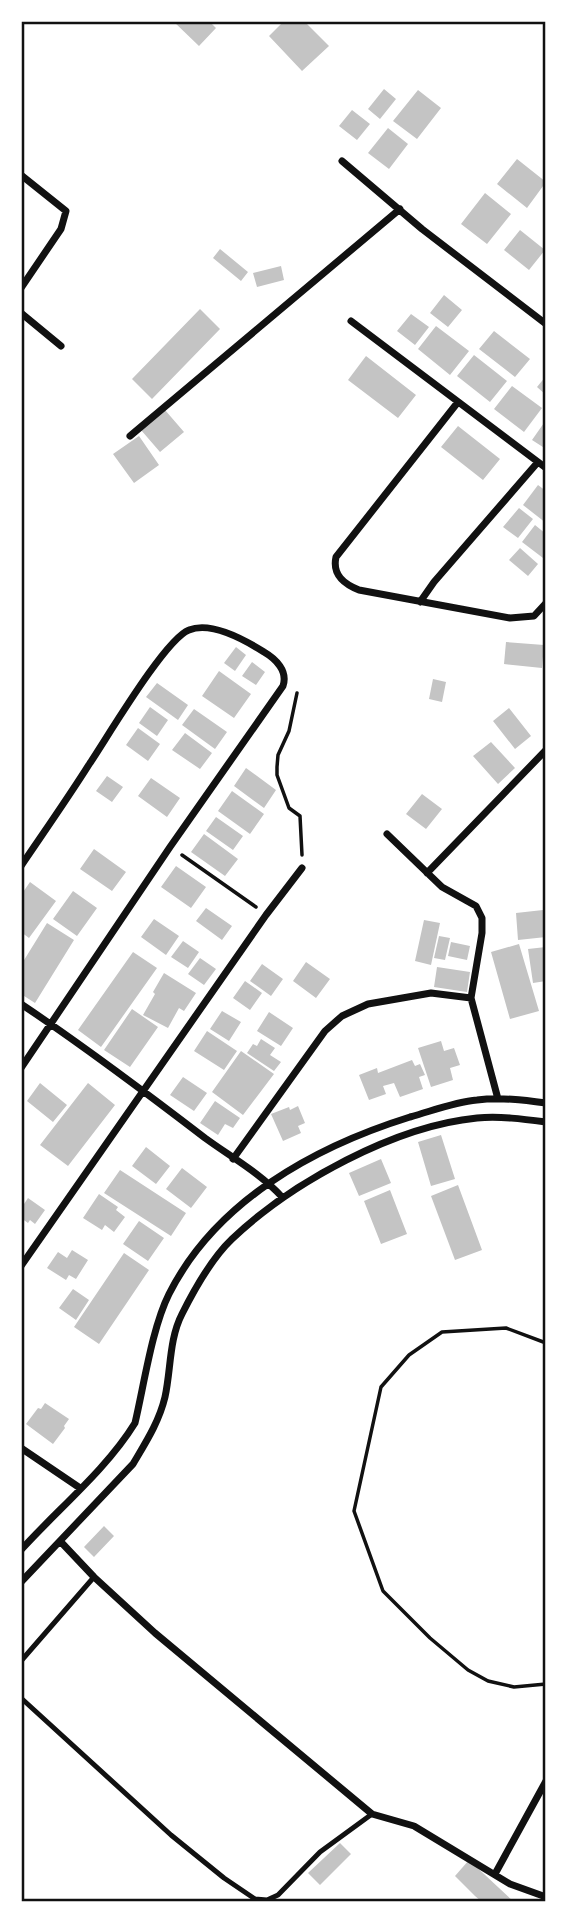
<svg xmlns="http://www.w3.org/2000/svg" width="567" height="1923" viewBox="0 0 567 1923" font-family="'Nunito Sans',sans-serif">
	<rect width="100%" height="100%" fill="#fff"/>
	<path fill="#c4c4c4" d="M173,21H209L216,28L199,46Z
		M284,21H304L329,46L302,71L269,36Z
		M384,89L396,99L380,119L368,109Z
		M418,90L441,108L417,139L393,121Z
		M352,110L370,124L357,140L339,126Z
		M388,128L408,144L389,169L368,153Z
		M517,159L546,182L527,208L497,184Z
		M485,193L511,214L487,244L461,224Z
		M520,230L545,250L529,270L504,250Z
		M220,249L248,272L241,281L213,258Z
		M281,266L284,280L257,287L253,273Z
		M444,295L462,310L448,327L430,313Z
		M200,309L220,329L152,399L132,379Z
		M411,314L429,327L415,345L397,331Z
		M436,326L469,351L450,375L418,349Z
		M494,331L530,359L515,377L479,349Z
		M474,355L507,381L490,402L457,376Z
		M366,356L416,395L398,418L348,380Z
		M546,376V395L537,387Z
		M512,386L542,408L524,432L494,409Z
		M165,410L184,432L160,452L141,430Z
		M546,420V449L532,440Z
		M458,426L500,459L483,480L441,447Z
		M139,436L159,465L134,483L113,454Z
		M538,485L546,491V523L523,505Z
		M519,508L533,519L518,538L503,527Z
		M535,525L546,534V553L543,558L522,542Z
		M520,548L538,564L528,576L509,560Z
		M506,642L544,645L542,668L504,664Z
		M236,647L246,655L235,671L224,663Z
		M252,662L265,672L256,685L242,676Z
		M219,671L251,694L234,718L202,696Z
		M433,679L446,682L442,702L429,699Z
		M157,683L188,705L178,720L146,697Z
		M150,707L168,720L157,736L139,723Z
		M509,708L531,736L515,749L493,721Z
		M194,709L227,732L215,749L182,725Z
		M138,728L160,744L148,761L126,745Z
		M185,733L212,753L200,769L172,750Z
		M491,742L515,768L498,784L473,756Z
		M246,768L276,790L264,808L234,786Z
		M107,776L123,787L112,802L96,791Z
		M151,778L180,798L167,817L138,796Z
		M232,791L264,814L250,834L218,811Z
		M422,794L442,809L426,829L406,814Z
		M216,817L243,836L233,850L206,831Z
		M204,834L238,859L225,876L191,852Z
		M94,849L126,872L112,891L80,869Z
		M176,866L206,887L191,908L161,887Z
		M30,882L56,901L29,938L21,932V895Z
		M73,891L97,908L77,936L53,919Z
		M206,908L232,926L222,940L196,921Z
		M543,910L546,937L518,940L516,913Z
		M154,919L179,936L166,955L141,937Z
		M424,920L440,923L431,965L415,961Z
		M47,923L74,940L35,1003L21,994V965Z
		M439,936L450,938L445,960L434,958Z
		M183,941L199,952L188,968L171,957Z
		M451,942L470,946L467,960L448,956Z
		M519,944L539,1011L510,1019L491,952Z
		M546,947V981L533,983L528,949Z
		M133,952L157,968L101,1047L78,1030Z
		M200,958L216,969L204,985L188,974Z
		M306,962L330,979L316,998L293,981Z
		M262,964L283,979L271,996L250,981Z
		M437,967L470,972L467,992L434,987Z
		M164,973L196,993L184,1011L179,1008L168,1028L143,1015L155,994L153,992Z
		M245,981L262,993L250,1010L233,998Z
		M132,1009L158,1027L130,1067L104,1050Z
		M222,1011L241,1022L229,1041L210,1029Z
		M269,1012L293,1028L281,1046L257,1031Z
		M207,1031L237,1051L224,1070L194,1051Z
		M261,1039L275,1048L270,1055L281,1062L274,1071L247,1053L253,1044L257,1046Z
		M441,1041L444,1051L454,1048L460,1065L450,1068L453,1080L431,1087L418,1048Z
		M241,1051L274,1074L243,1115L212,1092Z
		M412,1060L415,1066L420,1064L425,1075L419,1077L423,1089L400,1097L394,1083L383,1086L386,1094L369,1100L359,1075L377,1068L378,1073Z
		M183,1077L207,1093L194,1111L170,1095Z
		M40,1083L67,1105L53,1122L27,1101Z
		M88,1083L115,1105L68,1166L40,1145Z
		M215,1101L240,1118L233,1128L225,1124L218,1135L200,1123Z
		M298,1106L305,1123L298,1126L301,1133L283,1141L271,1114L289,1107L290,1110Z
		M441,1135L455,1179L431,1186L418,1142Z
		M146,1147L170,1166L156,1184L132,1166Z
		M381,1159L391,1183L359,1196L349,1173Z
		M182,1168L207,1187L191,1208L166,1189Z
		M120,1170L186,1213L171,1236L104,1193Z
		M458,1185L482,1250L455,1260L431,1196Z
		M390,1190L407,1234L381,1244L364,1201Z
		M99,1194L118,1207L116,1210L125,1217L114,1232L105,1225L102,1230L83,1218Z
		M28,1198L45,1210L35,1224L30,1220L28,1223L21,1218V1202L24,1204Z
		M139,1221L164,1238L148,1261L123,1244Z
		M72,1250L88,1260L76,1279L69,1275L66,1280L47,1268L58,1252L67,1258Z
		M124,1253L149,1270L99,1344L74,1327Z
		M73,1289L89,1300L76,1320L59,1308Z
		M45,1403L69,1419L64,1426L65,1428L53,1444L26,1424L38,1408L41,1409Z
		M104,1526L114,1536L94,1557L84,1547Z
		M340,1843L351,1854L320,1885L308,1873Z
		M469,1860L514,1902H482L475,1896L455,1876Z"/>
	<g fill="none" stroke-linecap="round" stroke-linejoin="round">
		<path stroke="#111" stroke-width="3.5" d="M297,693L289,731L278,755L277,767V775L289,808L300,816L302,855
			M182,855L256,907
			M546,1343L506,1328L442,1332L409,1355L381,1387L354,1511L383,1591L430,1638L468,1670L488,1681L514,1687L546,1684"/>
		<path stroke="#111" stroke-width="5" d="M21,1661L94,1577
			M21,1698L171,1835L224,1878L255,1899L267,1900L278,1895L320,1852L372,1814"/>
		<path stroke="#111" stroke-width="7" d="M342,161L422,229L546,324
			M21,175L66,211L61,229L21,288
			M21,313L61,346
			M351,321L546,468
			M458,402L336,557C332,575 344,584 359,590L510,618L534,616L546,603
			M130,436L400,209
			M420,602L434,582L538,462
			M387,834L442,887L476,906L482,918V933L471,998L498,1099
			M21,866C44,832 68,798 90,763C107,738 165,639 189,630C211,621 245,640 264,652C276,659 288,671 283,686L170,847L21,1068
			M427,873L546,750
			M21,1004C84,1046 145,1092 205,1138C231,1157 260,1173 282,1197
			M233,1159L325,1031L342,1016L368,1004L431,993L471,998
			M21,1266L266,915L302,868
			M21,1448L80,1488
			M60,1541L94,1577L155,1633L372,1814L414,1826L510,1884L546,1897
			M21,1550C58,1509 106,1470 135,1423C144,1385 152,1328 169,1294C216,1201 314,1147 410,1117C432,1111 454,1102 477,1100C500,1097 524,1100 546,1103
			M21,1582L133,1464C146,1442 159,1422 165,1397C171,1370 169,1339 182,1314C195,1288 211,1259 232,1239C292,1182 395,1126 477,1118C500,1116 523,1119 546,1122
			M495,1874L546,1781"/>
	</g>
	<rect width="567" height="1923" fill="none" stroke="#ffffff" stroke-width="46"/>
	<rect x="23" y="23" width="521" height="1877" fill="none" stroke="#111" stroke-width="2.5"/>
</svg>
